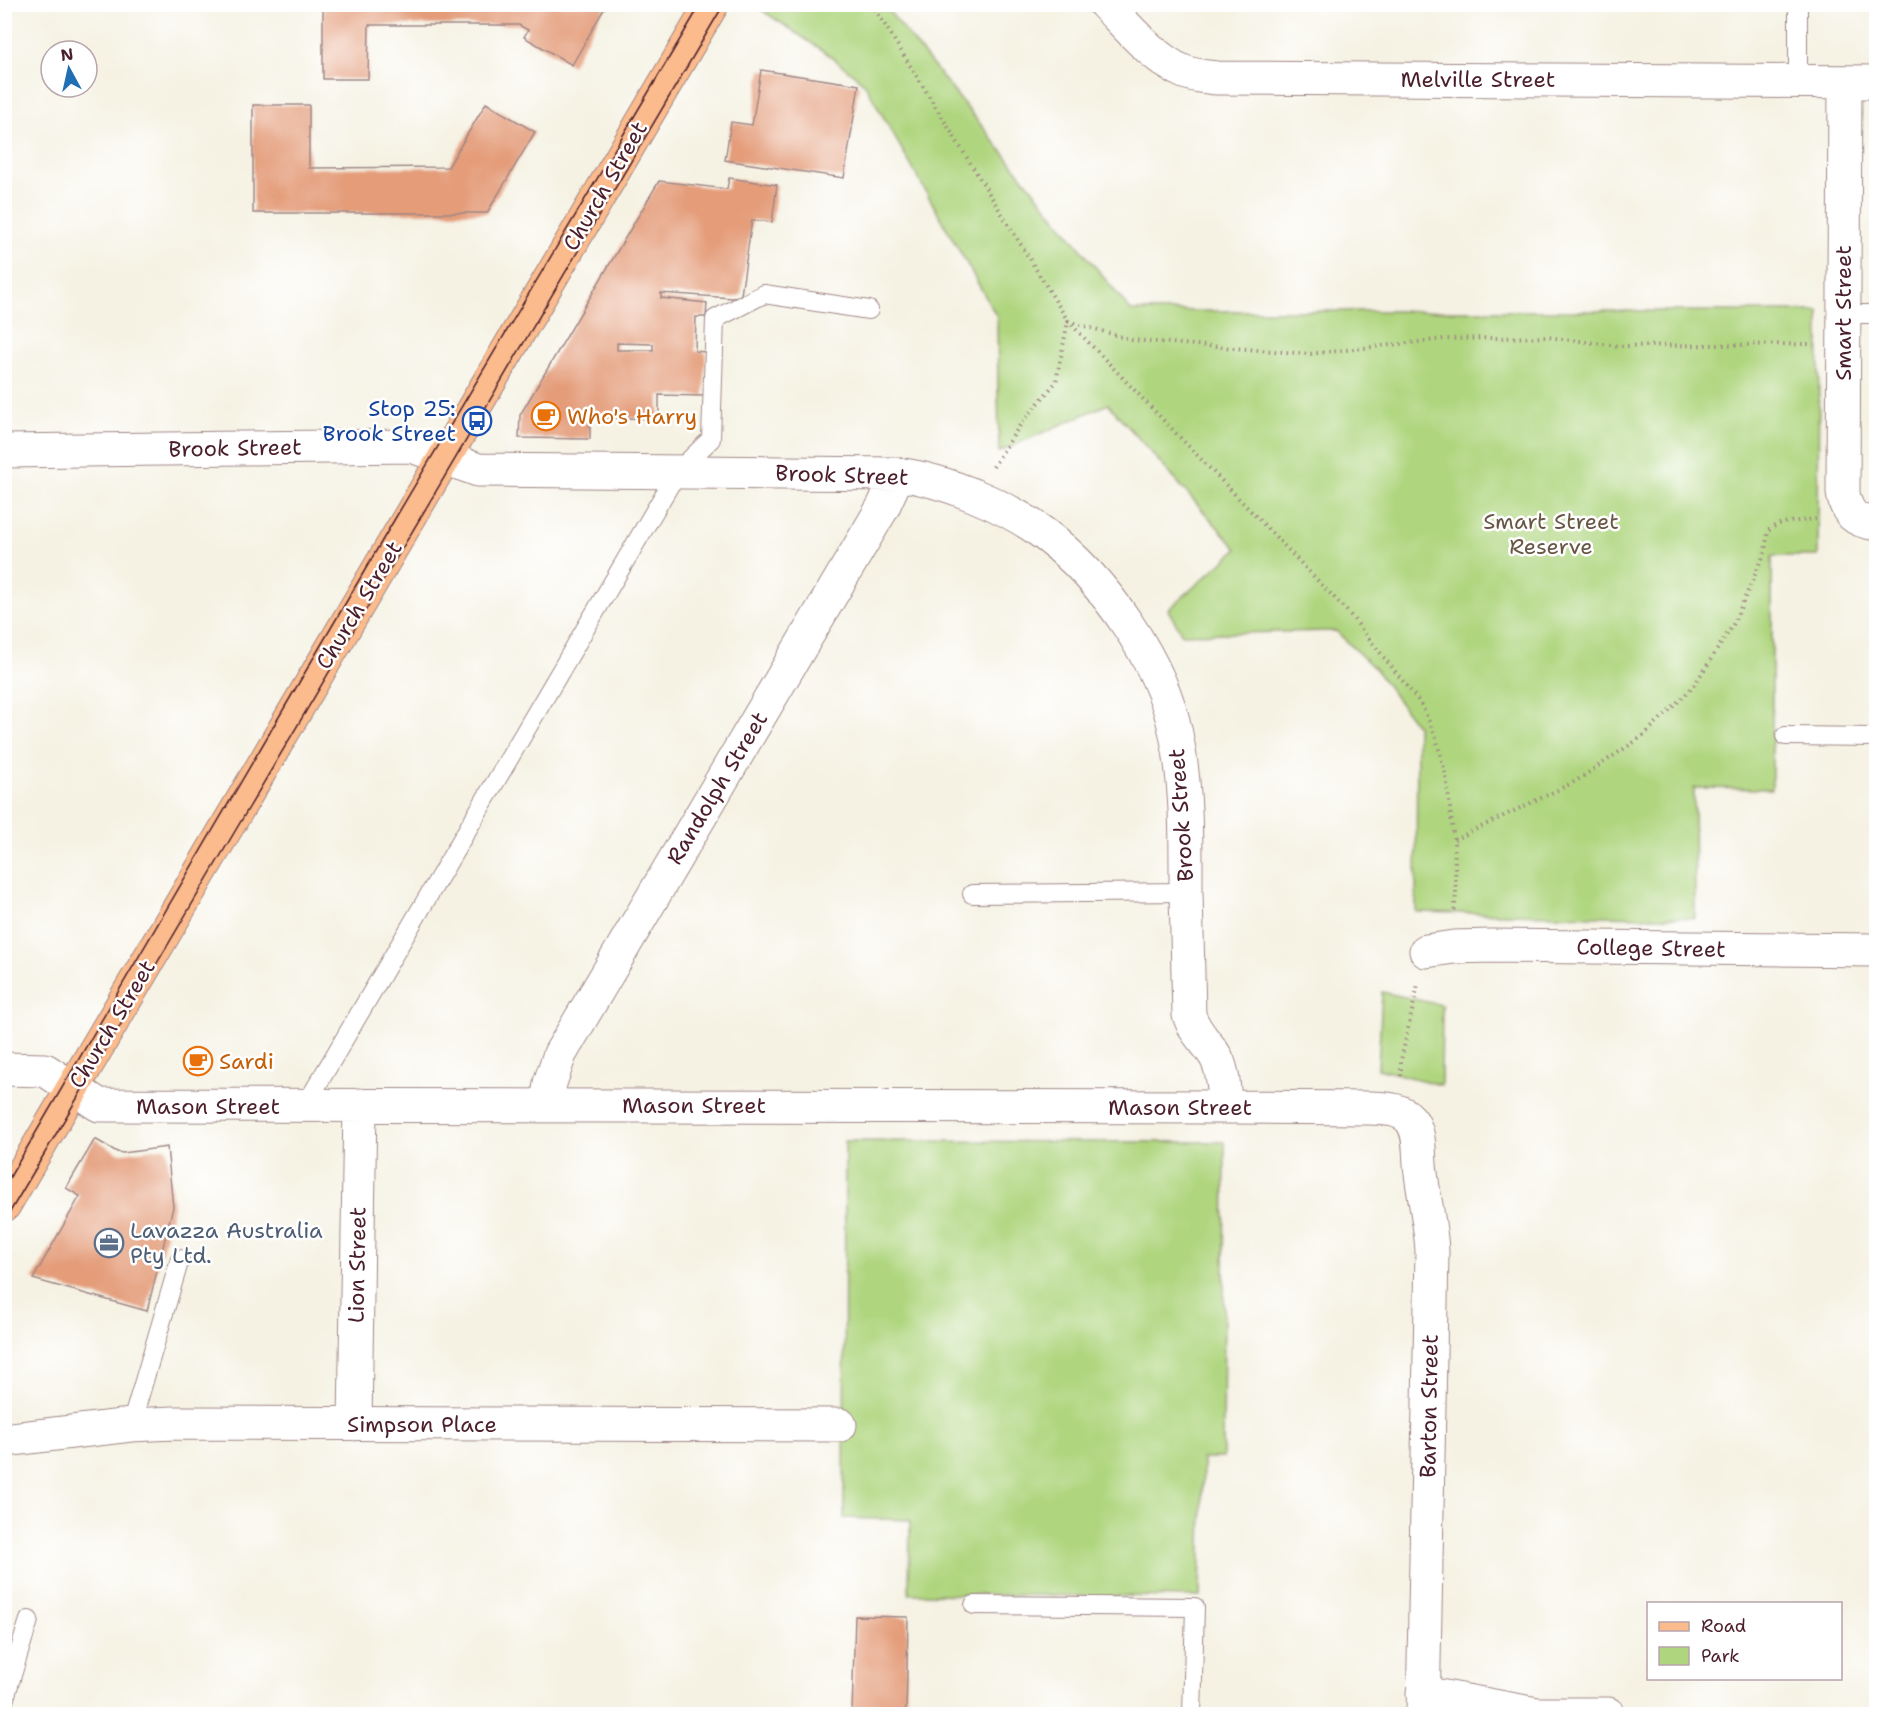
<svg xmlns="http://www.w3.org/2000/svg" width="1881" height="1719" viewBox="0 0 1881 1719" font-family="'Shantell Sans',sans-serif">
	<rect width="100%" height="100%" fill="#fff"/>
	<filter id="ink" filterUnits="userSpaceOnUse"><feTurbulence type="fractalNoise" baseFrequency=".0167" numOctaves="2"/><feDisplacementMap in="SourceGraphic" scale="12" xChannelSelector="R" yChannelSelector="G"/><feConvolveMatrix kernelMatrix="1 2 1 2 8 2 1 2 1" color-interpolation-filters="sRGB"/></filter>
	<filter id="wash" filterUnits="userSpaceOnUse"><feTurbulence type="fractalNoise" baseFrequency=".008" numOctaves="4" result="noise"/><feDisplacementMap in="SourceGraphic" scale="24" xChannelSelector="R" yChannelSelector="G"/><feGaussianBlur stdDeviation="1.35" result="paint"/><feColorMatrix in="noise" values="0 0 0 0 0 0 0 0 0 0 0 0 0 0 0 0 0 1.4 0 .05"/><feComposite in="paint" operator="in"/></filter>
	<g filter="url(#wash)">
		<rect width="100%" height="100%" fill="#f5f2e3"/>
		<path fill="#afd57e" stroke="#7c7a54" stroke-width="1.5" d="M759,4L884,5L1131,311H1819L1818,556H1772V789L1694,788L1695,918L1416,912L1417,726L1375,669L1336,631L1182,634L1168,610L1237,549L1108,404L999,452L997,317L864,83L828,54L757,7Z
			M1382,992L1442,1005L1441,1085L1378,1069Z
			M845,1141L1225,1142L1223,1458H1203L1200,1597L909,1594L910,1520L844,1518Z"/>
		<g id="blocks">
			<path fill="#e49c79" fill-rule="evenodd" d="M323,5H606L572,65L524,37L528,30L519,25H369L368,79H323Z
				M761,70L859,85L844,178L725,160L731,122L752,125Z
				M486,103L535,132L487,213H253V105H309V168L448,167Z
				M729,178L777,185L772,222L752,220L741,295L732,298L661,293V298L707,303L706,317H696L695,351L706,352L704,396L659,395V419L590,417V439L519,438L520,415L659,181L727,189ZM617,343L653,344V350H617Z
				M95,1139L117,1152L123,1153L167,1147L173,1207L147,1311L33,1279L80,1196L66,1188Z
				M855,1616L908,1617L906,1714H852Z"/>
		</g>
	</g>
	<g filter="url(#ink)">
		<use href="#blocks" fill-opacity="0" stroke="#a08887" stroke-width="1.5"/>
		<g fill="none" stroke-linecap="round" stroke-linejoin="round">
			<g stroke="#a08887" stroke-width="20">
				<path id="lane" d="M1798,4V81
					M1842,314H1876
					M1785,736L1876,737
					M972,894L1186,892
					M305,1106L678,471L711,439L715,319L764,294L869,310
					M131,1425L180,1259
					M974,1605L1195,1607L1192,1714
					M4,1701L29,1620"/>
			</g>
			<g stroke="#a08887" stroke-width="35">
				<path id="street" d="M1105,4C1127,26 1154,59 1182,71C1193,76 1206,77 1218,78L1876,82
					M1845,82L1843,493C1847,515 1855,521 1876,524
					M4,451L412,446L478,470L898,474C944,480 1006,505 1044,534C1103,578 1162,662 1176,734C1187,787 1186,839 1186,893C1187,933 1188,974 1189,1015C1196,1036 1208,1042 1217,1059C1224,1074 1224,1091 1225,1107
					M1426,951L1454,947L1491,946L1876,950
					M4,1069L45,1070L99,1105L1225,1107L1371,1108C1385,1109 1400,1108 1410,1119C1422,1133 1418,1156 1421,1173C1424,1200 1431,1225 1432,1252L1423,1714
					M547,1105L550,1083L560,1054L883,507L898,474
					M355,1424L360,1105
					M4,1440L131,1425L174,1423L840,1425
					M1423,1693L1537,1714
					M1533,1714H1608"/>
			</g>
			<g stroke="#a08887" stroke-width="35">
				<path id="primary" d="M4,1205L712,4"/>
			</g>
			<path stroke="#a08887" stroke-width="4" stroke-dasharray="1.5 4.5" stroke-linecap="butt" d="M872,4L1068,321L1348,612L1421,704L1435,734L1446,776L1454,840L1456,893L1454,915
				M993,467L1020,425L1056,382L1068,321L1132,340L1310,354L1444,339L1547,337L1619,346L1811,344
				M1454,840L1576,781L1643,736L1693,687L1733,625L1765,552L1768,531L1773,527L1782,523L1816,519
				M1401,1076V1060L1418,984"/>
			<use href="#lane" stroke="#fff" stroke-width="18"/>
			<use href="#street" stroke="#fff" stroke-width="33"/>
			<use href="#primary" stroke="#fbbb8c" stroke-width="33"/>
			<path stroke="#4a1f2b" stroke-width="1.5" d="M4,1187L393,522L701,4
				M4,1222L724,4"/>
		</g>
	</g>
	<defs>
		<g id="cafe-ring" transform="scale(1.5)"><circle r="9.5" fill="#fff" stroke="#e8710a" stroke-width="1.5"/><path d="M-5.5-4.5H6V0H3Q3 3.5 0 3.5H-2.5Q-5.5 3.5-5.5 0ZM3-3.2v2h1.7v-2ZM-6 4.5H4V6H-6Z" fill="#e8710a"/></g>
		<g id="bus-ring" transform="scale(1.5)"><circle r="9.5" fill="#fff" stroke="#1a4fb4" stroke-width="1.5"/><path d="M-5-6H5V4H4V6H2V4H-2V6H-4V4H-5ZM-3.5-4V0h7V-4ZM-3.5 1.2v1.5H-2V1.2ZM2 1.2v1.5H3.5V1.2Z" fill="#1a4fb4"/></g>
		<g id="office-ring" transform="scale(1.5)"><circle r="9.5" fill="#fff" stroke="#5c6f8a" stroke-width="1.5"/><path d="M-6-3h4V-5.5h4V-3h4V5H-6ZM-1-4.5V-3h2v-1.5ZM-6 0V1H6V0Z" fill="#5c6f8a"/></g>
	</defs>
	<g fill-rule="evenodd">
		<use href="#cafe-ring" x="546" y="416"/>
		<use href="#bus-ring" x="477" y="421"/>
		<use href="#cafe-ring" x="198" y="1061"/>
		<use href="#office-ring" x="109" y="1243"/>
	</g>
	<g text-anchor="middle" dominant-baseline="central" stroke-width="5" stroke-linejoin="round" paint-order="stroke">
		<g font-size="22" fill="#4a1f2b" stroke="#fff">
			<text x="1478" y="79">Melville Street</text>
			<text transform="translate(605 186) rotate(-60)">Church Street</text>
			<text transform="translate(1843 313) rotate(-90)">Smart Street</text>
			<text transform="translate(235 448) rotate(-1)">Brook Street</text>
			<text transform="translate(842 475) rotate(2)">Brook Street</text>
			<text transform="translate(359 605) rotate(-59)">Church Street</text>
			<text transform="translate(717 788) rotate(-59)">Randolph Street</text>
			<text transform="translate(1181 815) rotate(-94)">Brook Street</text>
			<text transform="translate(1651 948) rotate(1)">College Street</text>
			<text transform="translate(112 1024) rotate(-59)">Church Street</text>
			<text x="694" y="1105">Mason Street</text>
			<text x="208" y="1106">Mason Street</text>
			<text x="1180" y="1107">Mason Street</text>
			<text transform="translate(357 1265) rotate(-89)">Lion Street</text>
			<text transform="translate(1429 1406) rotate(-89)">Barton Street</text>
			<text x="422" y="1424">Simpson Place</text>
		</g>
		<g font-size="22" fill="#164399" stroke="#fff" text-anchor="end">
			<text x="456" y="408">Stop 25:<tspan x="456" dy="25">Brook Street</tspan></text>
		</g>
		<g font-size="22" fill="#c56008" stroke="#fff" text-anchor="start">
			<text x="567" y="416">Who's Harry</text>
			<text x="219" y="1061">Sardi</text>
		</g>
		<g font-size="22" fill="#685644" stroke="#fff">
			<text x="1551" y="521">Smart Street<tspan x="1551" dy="25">Reserve</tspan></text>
		</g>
		<g font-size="22" fill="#4e5e75" stroke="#fff" text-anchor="start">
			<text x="130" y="1230">Lavazza Australia<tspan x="130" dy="25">Pty Ltd.</tspan></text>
		</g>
	</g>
	<rect width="1881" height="1719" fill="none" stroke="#fff" stroke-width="24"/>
	<rect x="1647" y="1602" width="195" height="78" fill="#ffffff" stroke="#b7a5aa" stroke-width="1.5"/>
	<rect x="1659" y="1622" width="30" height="9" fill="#fbbb8c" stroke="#b7a5aa" stroke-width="1.5"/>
	<text x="1701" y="1632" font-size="18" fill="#4a1f2b">Road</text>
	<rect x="1659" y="1647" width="30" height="18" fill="#afd57e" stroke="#b7a5aa" stroke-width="1.5"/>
	<text x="1701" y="1662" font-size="18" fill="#4a1f2b">Park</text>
	<g transform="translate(69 69) rotate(352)"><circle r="28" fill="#ffffff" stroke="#b7a5aa" stroke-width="1.5"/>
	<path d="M0-4.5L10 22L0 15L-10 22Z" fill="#1f6fb2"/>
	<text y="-9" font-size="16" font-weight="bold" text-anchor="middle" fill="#4a1f2b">N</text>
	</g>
</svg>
